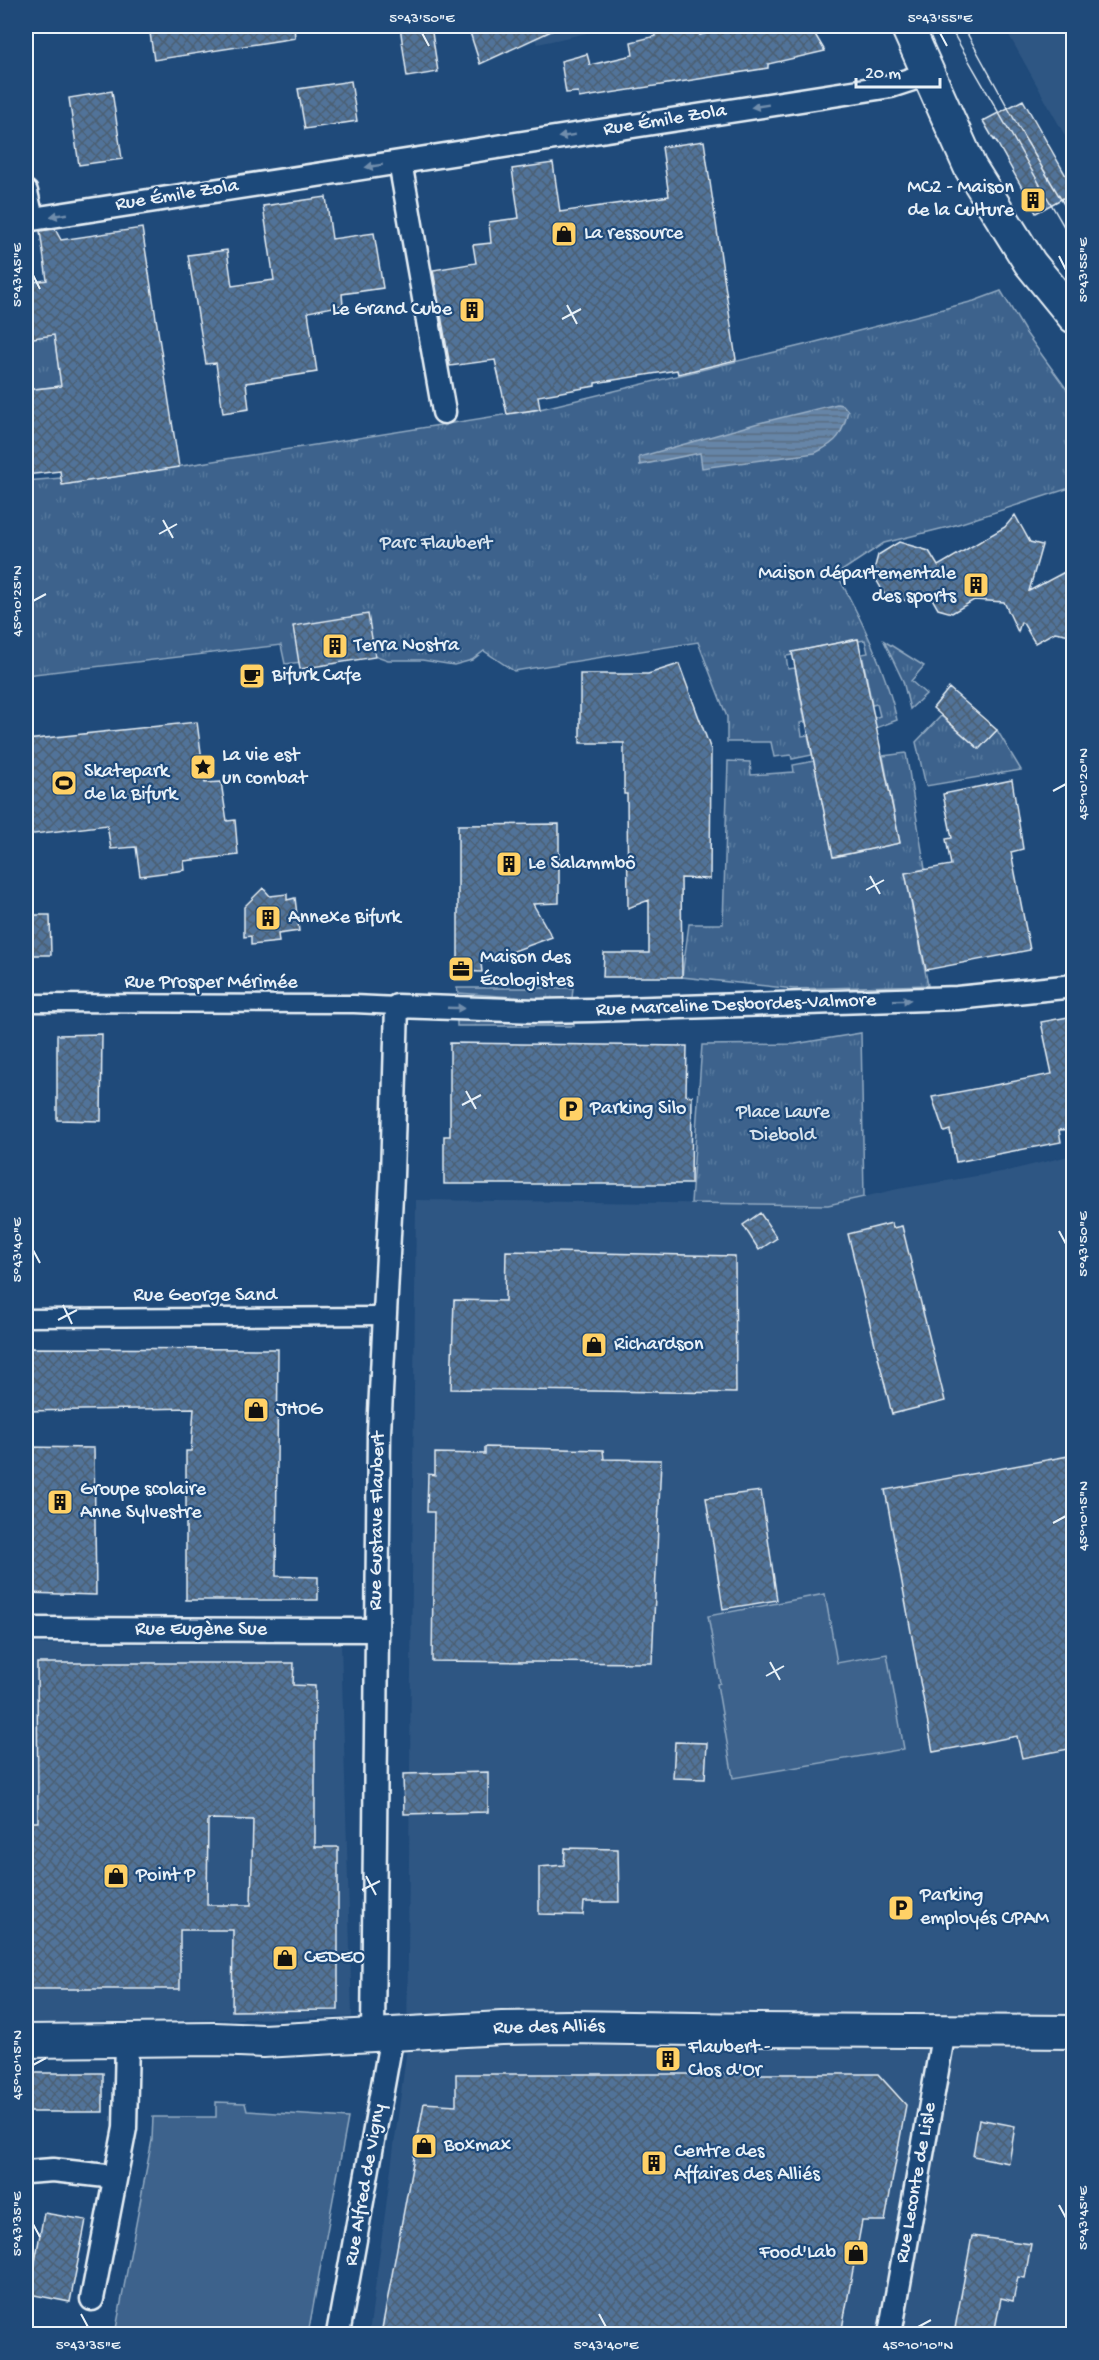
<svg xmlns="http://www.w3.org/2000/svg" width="1099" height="2360" viewBox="0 0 1099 2360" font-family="'Gochi Hand',sans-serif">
	<defs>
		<pattern id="grass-tufts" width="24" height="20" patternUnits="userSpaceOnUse" patternTransform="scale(1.5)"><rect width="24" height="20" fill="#3c628c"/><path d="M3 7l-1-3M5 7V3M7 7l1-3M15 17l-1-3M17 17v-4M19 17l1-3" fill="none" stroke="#58799d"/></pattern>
		<pattern id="water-rules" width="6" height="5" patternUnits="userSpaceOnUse" patternTransform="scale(1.5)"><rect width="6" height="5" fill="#6685a7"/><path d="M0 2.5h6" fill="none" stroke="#596d82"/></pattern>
		<pattern id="building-cross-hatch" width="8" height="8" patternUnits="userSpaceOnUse" patternTransform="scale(1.5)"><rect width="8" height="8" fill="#517399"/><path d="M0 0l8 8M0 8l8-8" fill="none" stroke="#4c5e72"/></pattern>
	</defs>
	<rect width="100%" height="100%" fill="#1f4a7a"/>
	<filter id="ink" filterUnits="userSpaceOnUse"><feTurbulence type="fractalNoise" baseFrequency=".0167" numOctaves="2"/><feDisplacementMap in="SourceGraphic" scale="12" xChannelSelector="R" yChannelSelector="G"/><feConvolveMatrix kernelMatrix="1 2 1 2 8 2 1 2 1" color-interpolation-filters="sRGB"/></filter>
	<g filter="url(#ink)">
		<path fill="#2e5683" d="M526,26H618L538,44Z
			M1004,26H1073V150Z
			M1073,1155V2334H369L407,2048L416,1200L828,1205L898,1189L1007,1171Z
			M341,1643L352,2017L26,2023V1644Z"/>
		<path fill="url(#grass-tufts)" stroke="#92aac2" stroke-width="1.5" d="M1001,291L1026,333L1073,398V487L952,526L884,543L837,574C862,621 885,667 897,720L876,728L874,718L880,716L877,704L872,705L862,654L868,653L865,640L859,641L858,639L792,652V655L786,656L788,669L795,668L805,722L800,723L802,736L808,735L812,755L792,759L791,755L774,757L771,742H727V717L698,642L514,671L484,651L472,660L454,665L422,660H388L371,654L285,664L281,645L26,675V481L61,478L63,485L540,409L804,345L974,301Z
			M57,334L55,341L61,386L26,390V339Z
			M884,641L924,666L911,681L926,694L910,709L903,681Z
			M941,716L979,749L997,730L1021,770L926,786L916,742Z
			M906,753L925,869L905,873L928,985L794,989L682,977L689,924H723L728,761L750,762L751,775L794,772L793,765L814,761L834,857L900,843L883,756Z
			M457,988H573L572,998L539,999L458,993Z
			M457,1013L574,1019V1026H457Z
			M861,1033L864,1197L828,1205L691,1203L702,1045L795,1044Z"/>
		<path fill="#3c628c" stroke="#92aac2" stroke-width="1.5" d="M825,1594L837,1663L887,1654L904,1749L733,1778L717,1684L720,1683L708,1616Z
			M216,2102L245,2103L247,2111L348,2118L308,2334H115L152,2140L153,2117H216Z"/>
		<path fill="url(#water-rules)" stroke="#9ab0c7" stroke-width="1.5" d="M837,404L843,405L848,411C842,435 838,442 815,453L702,468L700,453L640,465L639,457L755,424Z"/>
		<path fill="url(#building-cross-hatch)" stroke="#e8f1f8" stroke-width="1.5" fill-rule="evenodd" d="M199,26H294L295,38L154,60L150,33Z
			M400,26H431L438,72L407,77Z
			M468,26H562L480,64Z
			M654,26H699L700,35L729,26H810L825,51L768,64V68L579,98L578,92L566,93L561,61L587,54L590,65L633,55L631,42L656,36Z
			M351,81L357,121L305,129L298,89Z
			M112,91L122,159L79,165L69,98Z
			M1023,100L1074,190V192L1036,213L995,139L994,140L983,121Z
			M704,141L736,360L678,374L677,370L595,383V386L538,396L540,409L507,414L495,360L450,366L433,270L476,263L473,245L491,243L489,222L519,218L512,169L553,163L560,212L669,196L662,147Z
			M326,197L332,239L374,233L383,288L342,294L343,305L308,312L317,372L246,383L249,409L223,413L216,363L206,364L188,255L227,250L232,286L274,280L263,206Z
			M142,228L179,467L62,485L60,471L26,475V390L61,386L54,335L26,339V283L47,280L40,231L55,229L61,240Z
			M1015,515L1030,542L1042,545L1029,591L1074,567V621L1070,635L1055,632L1035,643L1023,623L1021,622L1018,632L1004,602L974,600L952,613L938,609L930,595L915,603L885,595L873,574L878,555L899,542L929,551L938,566L1005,527Z
			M368,614L375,657L300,669L293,626Z
			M858,639L900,843L833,857L792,652Z
			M679,664L711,750L710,879L681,878L682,977H603L604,953H649V900L628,908L627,794H624V743H580V674H648Z
			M949,688L997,730L979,749L933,708Z
			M197,722L205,783L221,782L227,821L235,820L238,855L184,861L185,870L140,876L136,847L111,849L107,825L26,835V740Z
			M1012,780L1023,849L1011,852L1030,950L926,970L905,873L951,865L946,839L952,838L943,794Z
			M559,824V903L533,904L552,937L481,963L482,972L458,971V825Z
			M263,888L270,896L287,894V900L295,898L299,931L278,934L279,942L251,945V936L244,937V907Z
			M26,915H50L51,955H26Z
			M1074,1016V1129L1059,1130L1061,1142L956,1162L950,1130L944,1132L932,1097L1052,1074L1041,1022Z
			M102,1034L101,1121L57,1120V1035Z
			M450,1043L687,1046L686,1095L692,1096L691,1184H444V1136H450Z
			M760,1213L777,1238L759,1250L743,1225Z
			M892,1223L893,1228L902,1226L945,1401L892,1414L848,1234Z
			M506,1251L735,1256L736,1393L451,1389L454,1300L505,1301Z
			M26,1348L278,1349L276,1576L318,1577V1600H186V1451H191L194,1408L26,1411Z
			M26,1447L94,1448L96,1595L26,1593Z
			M485,1447L603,1450L604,1459L661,1460L652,1663L432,1661L434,1512H427L428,1474L435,1475V1453L485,1454Z
			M1074,1455V1748L1022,1758L1017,1736L933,1752L885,1490Z
			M761,1491L777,1600L723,1609L706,1498Z
			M37,1663H294L293,1685L315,1686V1847H338V2010L232,2011L233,1930H180V1989H26V1822H38ZM208,1819L253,1820L251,1905H207Z
			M675,1742L707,1743L705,1779L673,1778Z
			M488,1772V1812L404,1814L403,1774Z
			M565,1848L618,1849L619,1902H584L583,1915L539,1914V1867L564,1865Z
			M26,2073H103V2112H26Z
			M456,2074H878L906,2105L885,2221H862L841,2334H381L424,2103L456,2105Z
			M979,2119L1015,2126L1009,2163L973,2156Z
			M44,2213L86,2220L70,2302L29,2294Z
			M972,2236L1031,2244L1025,2278L1018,2277L1013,2301L1001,2298L994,2334H954Z"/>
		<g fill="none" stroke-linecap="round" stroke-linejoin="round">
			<g stroke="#e8f1f8" stroke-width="21">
				<path id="pedestrian" d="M26,1003L354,1004L397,1006
					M26,1318L385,1316"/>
			</g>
			<g stroke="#e8f1f8" stroke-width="27">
				<path id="minor" d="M400,162L444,412
					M26,192L32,219
					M26,220L891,86L928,74
					M26,1629L377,1630
					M373,2036L379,1432L392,1176L397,1006L537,1011L592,1010L957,998L1074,986
					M26,2172L53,2170L115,2177
					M92,2299L125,2128L127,2041
					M338,2334L392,2035
					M890,2334L944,2031"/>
			</g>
			<g stroke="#e8f1f8" stroke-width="36">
				<path id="secondary" d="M907,26L970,167L1030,263L1074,317
					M26,2041L215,2039L263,2041L502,2028L569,2027L756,2030L1074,2032"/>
			</g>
			<use href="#pedestrian" stroke="#1f4a7a" stroke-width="16"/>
			<use href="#minor" stroke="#1f4a7a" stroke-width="22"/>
			<use href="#secondary" stroke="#1f4a7a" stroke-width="32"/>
			<path stroke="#e8f1f8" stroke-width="1.5" d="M949,26L1074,244
				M963,26L1024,137L1074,221"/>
		</g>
		<defs><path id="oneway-solid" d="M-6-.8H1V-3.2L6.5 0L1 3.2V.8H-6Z" transform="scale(1.5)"/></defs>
		<g fill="#6f8dac">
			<use href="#oneway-solid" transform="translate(760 106) rotate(171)"/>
			<use href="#oneway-solid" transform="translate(567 136) rotate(171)"/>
			<use href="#oneway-solid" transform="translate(374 166) rotate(171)"/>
			<use href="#oneway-solid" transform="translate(59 215) rotate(171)"/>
			<use href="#oneway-solid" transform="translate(902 1000) rotate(-2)"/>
			<use href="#oneway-solid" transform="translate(456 1008) rotate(2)"/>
		</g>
	</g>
	<path fill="none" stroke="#e8f1f8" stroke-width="2" d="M422,33L429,46M940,33L947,46M1059,256L1066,270M33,275L40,289M567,305L577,324M562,319L581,309M163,520L173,538M159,534L177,524M33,601L46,594M1053,791L1066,784M870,876L880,894M866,890L884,880M466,1091L476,1109M462,1105L481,1095M1059,1231L1066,1244M33,1250L40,1263M63,1305L72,1324M58,1320L77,1310M1053,1523L1066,1516M770,1662L780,1680M766,1676L784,1666M366,1876L376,1895M362,1890L380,1881M33,2065L46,2058M1059,2205L1066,2218M33,2224L40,2237M81,2314L88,2327M599,2314L606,2327M918,2327L931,2320"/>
	<defs>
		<g id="building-square" transform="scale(1.35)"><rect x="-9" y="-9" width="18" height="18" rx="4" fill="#ffd166" stroke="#1f4a7a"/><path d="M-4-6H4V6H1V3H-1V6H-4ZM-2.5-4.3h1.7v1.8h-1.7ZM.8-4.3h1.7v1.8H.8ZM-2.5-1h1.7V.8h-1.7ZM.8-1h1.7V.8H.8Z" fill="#111"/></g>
		<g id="shop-square" transform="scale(1.35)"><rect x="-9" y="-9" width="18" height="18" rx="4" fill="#ffd166" stroke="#1f4a7a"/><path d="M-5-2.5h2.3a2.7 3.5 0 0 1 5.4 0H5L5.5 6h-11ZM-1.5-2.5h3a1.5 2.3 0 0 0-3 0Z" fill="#111"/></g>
		<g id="cafe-square" transform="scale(1.35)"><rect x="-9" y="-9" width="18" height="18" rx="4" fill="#ffd166" stroke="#1f4a7a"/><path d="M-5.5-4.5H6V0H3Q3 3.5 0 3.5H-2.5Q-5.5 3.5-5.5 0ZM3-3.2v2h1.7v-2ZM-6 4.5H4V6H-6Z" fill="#111"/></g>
		<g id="sight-square" transform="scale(1.35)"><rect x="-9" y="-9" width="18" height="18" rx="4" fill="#ffd166" stroke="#1f4a7a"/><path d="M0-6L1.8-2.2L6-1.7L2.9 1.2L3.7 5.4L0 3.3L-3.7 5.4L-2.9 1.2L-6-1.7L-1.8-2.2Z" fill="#111"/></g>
		<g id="stadium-square" transform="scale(1.35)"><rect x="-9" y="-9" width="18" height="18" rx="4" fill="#ffd166" stroke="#1f4a7a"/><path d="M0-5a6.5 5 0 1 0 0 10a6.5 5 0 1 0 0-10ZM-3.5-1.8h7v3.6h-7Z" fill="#111"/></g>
		<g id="office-square" transform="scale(1.35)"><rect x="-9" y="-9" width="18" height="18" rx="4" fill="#ffd166" stroke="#1f4a7a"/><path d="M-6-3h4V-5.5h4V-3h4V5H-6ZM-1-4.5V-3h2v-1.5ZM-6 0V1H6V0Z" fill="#111"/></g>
		<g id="parking-square" transform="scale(1.35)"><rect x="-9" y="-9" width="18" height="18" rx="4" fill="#ffd166" stroke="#1f4a7a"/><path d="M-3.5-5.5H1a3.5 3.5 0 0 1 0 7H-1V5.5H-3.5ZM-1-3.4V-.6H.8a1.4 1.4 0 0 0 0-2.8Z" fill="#111"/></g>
	</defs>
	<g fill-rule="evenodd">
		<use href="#building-square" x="1033" y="200"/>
		<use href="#shop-square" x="564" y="234"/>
		<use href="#building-square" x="472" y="310"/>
		<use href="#building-square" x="976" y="585"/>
		<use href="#building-square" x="335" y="646"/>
		<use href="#cafe-square" x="252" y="676"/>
		<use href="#sight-square" x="203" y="767"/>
		<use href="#stadium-square" x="64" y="783"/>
		<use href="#building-square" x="509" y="864"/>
		<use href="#building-square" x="268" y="918"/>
		<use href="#office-square" x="461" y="969"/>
		<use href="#parking-square" x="571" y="1109"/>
		<use href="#shop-square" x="594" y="1345"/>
		<use href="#shop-square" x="256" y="1410"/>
		<use href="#building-square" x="60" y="1502"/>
		<use href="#shop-square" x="116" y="1876"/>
		<use href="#parking-square" x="901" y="1908"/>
		<use href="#shop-square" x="285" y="1958"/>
		<use href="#building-square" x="668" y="2059"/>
		<use href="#shop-square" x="424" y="2146"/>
		<use href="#building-square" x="654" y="2163"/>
		<use href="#shop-square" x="856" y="2253"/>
	</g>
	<g text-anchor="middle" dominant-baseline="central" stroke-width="4.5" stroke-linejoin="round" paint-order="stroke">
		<g font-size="20" fill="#e8f1f8" stroke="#1f4a7a">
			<text transform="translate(665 121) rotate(-9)">Rue Émile Zola</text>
			<text transform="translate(177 196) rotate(-9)">Rue Émile Zola</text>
			<text x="211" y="983">Rue Prosper Mérimée</text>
			<text transform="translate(736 1006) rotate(-2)">Rue Marceline Desbordes-Valmore</text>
			<text x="205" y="1296">Rue George Sand</text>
			<text transform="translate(378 1521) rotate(-89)">Rue Gustave Flaubert</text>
			<text x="201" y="1630">Rue Eugène Sue</text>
			<text transform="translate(549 2028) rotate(-1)">Rue des Alliés</text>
			<text transform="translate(917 2183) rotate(-80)">Rue Leconte de Lisle</text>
			<text transform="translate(366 2185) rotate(-80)">Rue Alfred de Vigny</text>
		</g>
		<g font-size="20" fill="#e8f1f8" stroke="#1f4a7a" text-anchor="start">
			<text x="1014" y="188" text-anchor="end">MC2 - Maison<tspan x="1014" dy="23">de la Culture</tspan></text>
			<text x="584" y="234">La ressource</text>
			<text x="452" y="310" text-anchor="end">Le Grand Cube</text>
			<text x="956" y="574" text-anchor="end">Maison départementale<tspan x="956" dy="23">des sports</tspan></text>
			<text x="354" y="646">Terra Nostra</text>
			<text x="272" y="676">Bifurk Cafe</text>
			<text x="222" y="756">La vie est<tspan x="222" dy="23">un combat</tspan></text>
			<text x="84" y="772">Skatepark<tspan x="84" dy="23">de la Bifurk</tspan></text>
			<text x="528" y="864">Le Salammbô</text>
			<text x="288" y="918">Annexe Bifurk</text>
			<text x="480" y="958">Maison des<tspan x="480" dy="23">Écologistes</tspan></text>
			<text x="590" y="1109">Parking Silo</text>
			<text x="614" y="1345">Richardson</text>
			<text x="276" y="1410">JHOG</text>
			<text x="80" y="1490">Groupe scolaire<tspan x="80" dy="23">Anne Sylvestre</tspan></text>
			<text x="136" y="1876">Point P</text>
			<text x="920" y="1896">Parking<tspan x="920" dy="23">employés CPAM</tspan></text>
			<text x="304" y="1958">CEDEO</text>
			<text x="688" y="2048">Flaubert -<tspan x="688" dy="23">Clos d'Or</tspan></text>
			<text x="444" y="2146">Boxmax</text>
			<text x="674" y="2152">Centre des<tspan x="674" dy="23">Affaires des Alliés</tspan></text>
			<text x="836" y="2253" text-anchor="end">Food'Lab</text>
		</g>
		<g font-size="20" fill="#d7e3ed" stroke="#1f4a7a">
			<text x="436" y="544">Parc Flaubert</text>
			<text x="783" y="1113">Place Laure<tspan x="783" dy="23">Diebold</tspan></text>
		</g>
	</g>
	<rect width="1099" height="2360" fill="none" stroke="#1f4a7a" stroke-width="66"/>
	<path d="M856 78v9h84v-9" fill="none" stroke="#e8f1f8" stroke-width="3"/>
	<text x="865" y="78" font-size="18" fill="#e8f1f8" stroke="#1f4a7a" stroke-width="4.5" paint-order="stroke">20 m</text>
	<rect x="33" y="33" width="1033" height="2294" fill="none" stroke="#e8f1f8" stroke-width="2"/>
	<g font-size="15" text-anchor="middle" fill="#e8f1f8">
		<text x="422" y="22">5°43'50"E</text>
		<text x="940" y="22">5°43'55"E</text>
		<text transform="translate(1082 270) rotate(-90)" y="5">5°43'55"E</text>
		<text transform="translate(16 275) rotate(-90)" y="5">5°43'45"E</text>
		<text transform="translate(16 601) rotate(-90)" y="5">45°10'25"N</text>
		<text transform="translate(1082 784) rotate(-90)" y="5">45°10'20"N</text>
		<text transform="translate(1082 1244) rotate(-90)" y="5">5°43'50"E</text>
		<text transform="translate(16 1250) rotate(-90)" y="5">5°43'40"E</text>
		<text transform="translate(1082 1516) rotate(-90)" y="5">45°10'15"N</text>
		<text transform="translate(16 2065) rotate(-90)" y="5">45°10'15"N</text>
		<text transform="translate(1082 2218) rotate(-90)" y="5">5°43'45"E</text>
		<text transform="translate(16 2224) rotate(-90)" y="5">5°43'35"E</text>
		<text x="88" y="2349">5°43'35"E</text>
		<text x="606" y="2349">5°43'40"E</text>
		<text x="918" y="2349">45°10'10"N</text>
	</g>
</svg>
